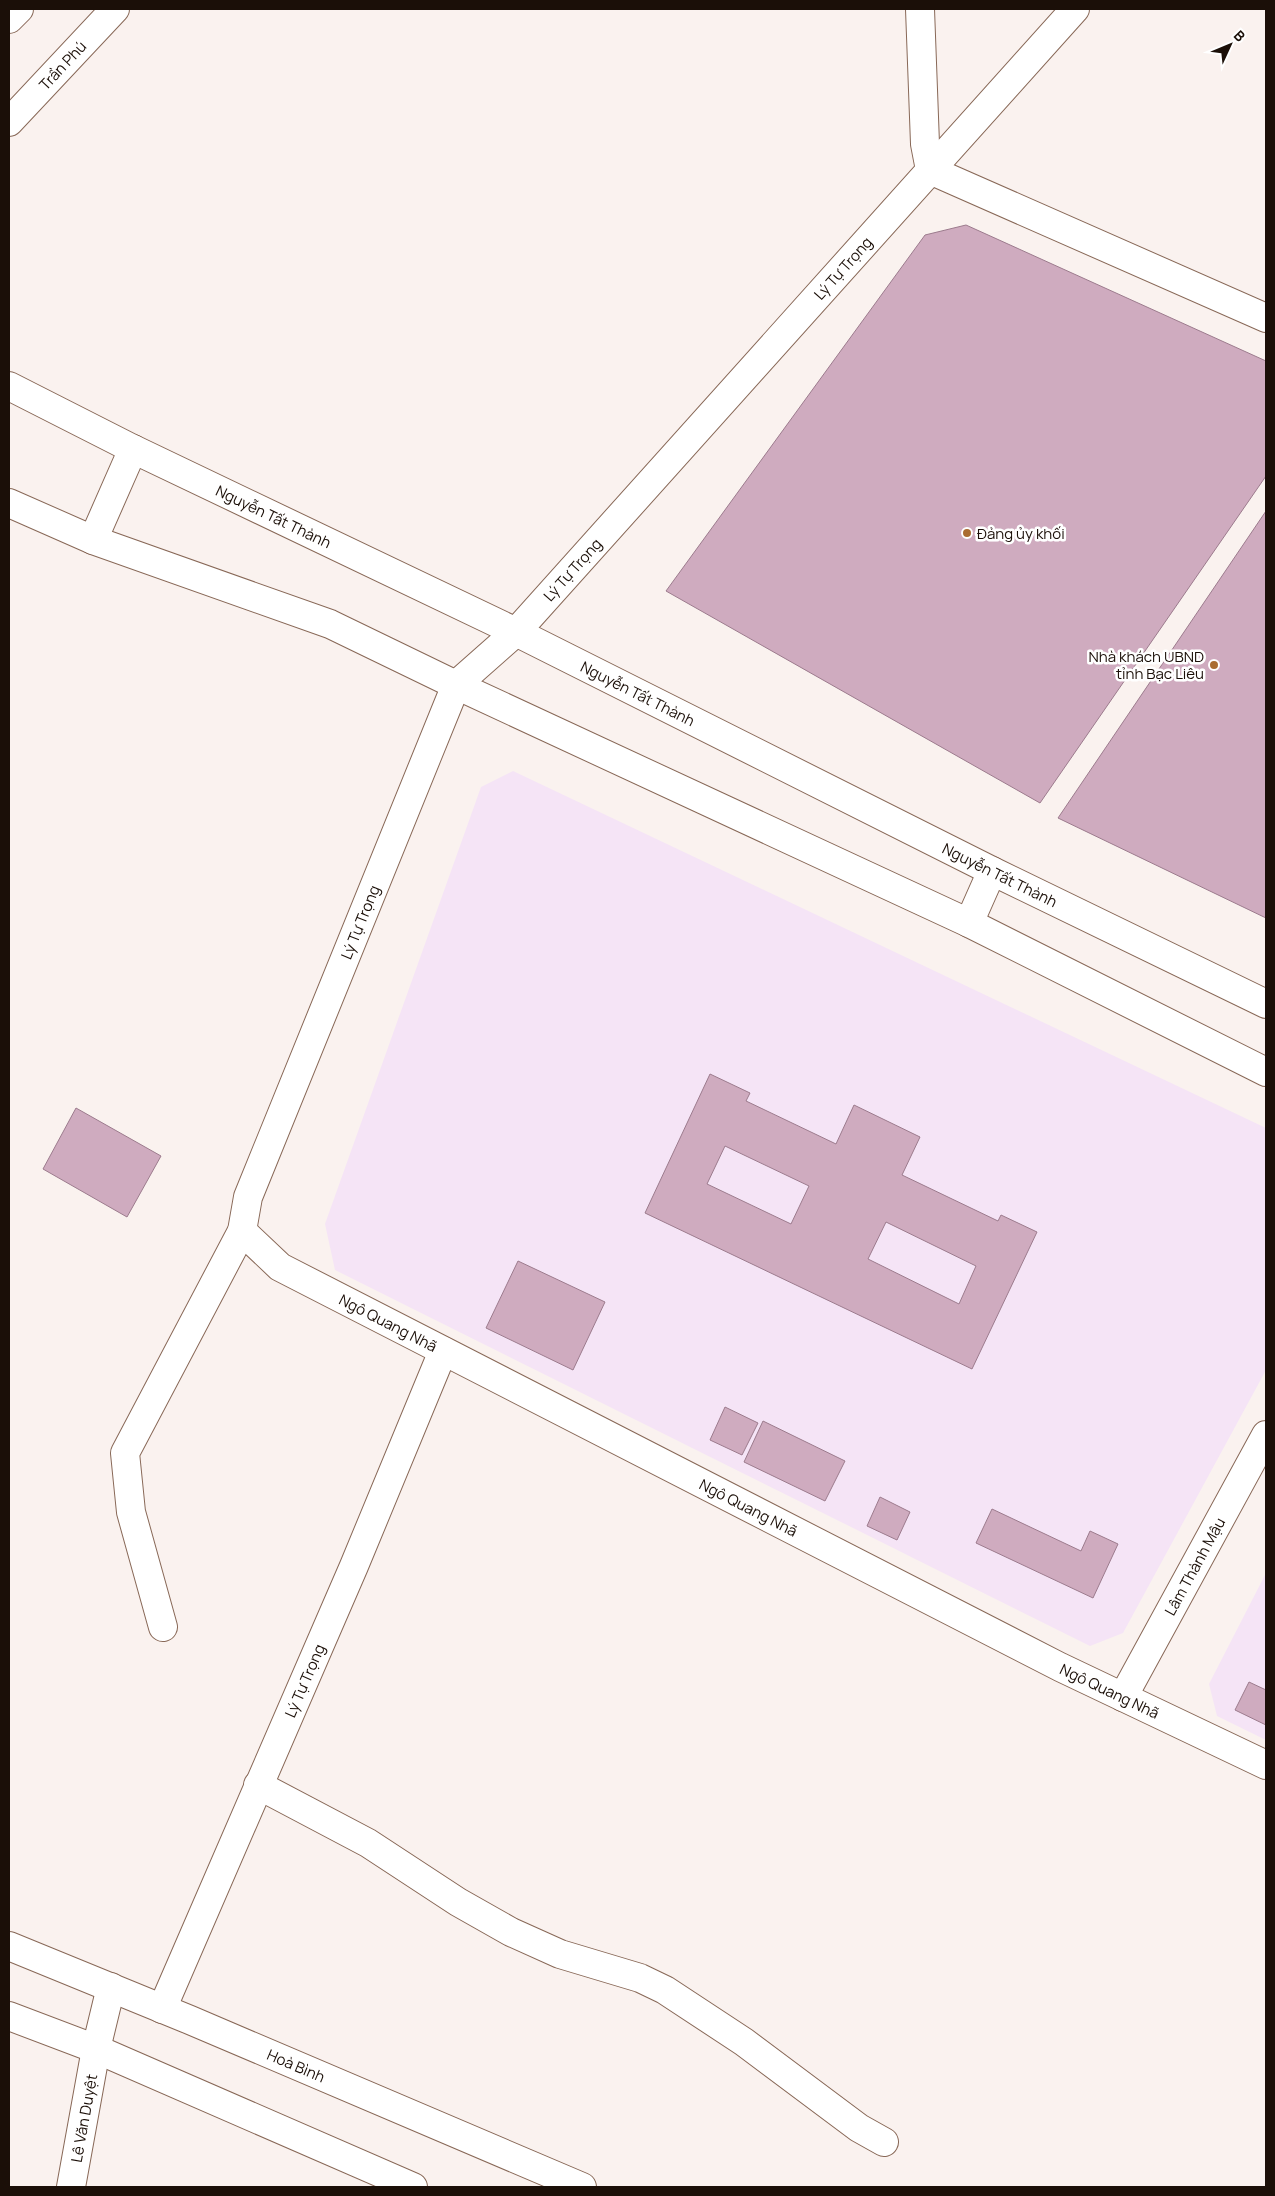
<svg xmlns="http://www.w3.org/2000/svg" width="1275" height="2196" viewBox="0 0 1275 2196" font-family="Manrope,sans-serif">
	<rect width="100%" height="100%" fill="#faf2ef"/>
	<path fill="#f5e4f6" d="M513,771L1266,1128V1370L1123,1633L1090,1646L335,1270L325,1224L481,787Z
		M1266,1573V1740L1217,1716L1209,1684Z"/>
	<path fill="#cfabbf" stroke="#9c7b8d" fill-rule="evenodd" d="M966,225L1266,361V476L1040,803L666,591L925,235Z
		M1266,511V918L1058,818Z
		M710,1074L750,1093L746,1101L836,1144L854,1105L920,1137L902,1175L998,1221L1001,1215L1037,1232L972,1369L645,1213ZM725,1146L809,1186L791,1224L707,1184ZM886,1222L976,1266L959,1304L868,1259Z
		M76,1108L161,1156L127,1217L43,1169Z
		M518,1261L605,1302L573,1370L486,1328Z
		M725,1407L758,1423L742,1455L710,1440Z
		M763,1421L845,1461L825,1501L744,1462Z
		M880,1497L910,1512L897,1540L867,1526Z
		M992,1509L1081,1551L1090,1531L1118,1544L1093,1598L976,1543Z
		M1249,1682L1266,1690V1725L1235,1710Z"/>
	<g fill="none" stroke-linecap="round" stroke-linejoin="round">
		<g stroke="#886857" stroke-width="30">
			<g id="street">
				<path d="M920,9L925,144L930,170L1266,318"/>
				<path d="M93,540L133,449"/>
				<path d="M969,923L992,871"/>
				<path id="s1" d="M242,1231L280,1267L1060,1667L1266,1765"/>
				<path id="s2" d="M163,1627L131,1512L125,1453L242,1231L248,1197L456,685L516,632L1075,9"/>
				<path id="s3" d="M1123,1697L1266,1435"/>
				<path d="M258,1785L368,1843L458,1902L511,1932L560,1954L640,1978L665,1990L744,2042L859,2128L884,2142"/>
				<path id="s4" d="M162,2009L354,1566L443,1351"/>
				<path id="s5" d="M71,2187L96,2049L111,1987"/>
			</g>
		</g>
		<g stroke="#886857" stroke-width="30">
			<g id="secondary">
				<path d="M9,19L19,9"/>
				<path id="s6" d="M9,122L115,9"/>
				<path id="s7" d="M9,386L133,449L516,632L992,871L1266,1004"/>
				<path d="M9,503L93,540L330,624L456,685L969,923L1266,1072"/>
				<path id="s8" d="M9,1946L190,2020L582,2187"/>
				<path d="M9,2016L96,2049L413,2187"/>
			</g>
		</g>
		<use href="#street" stroke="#fff" stroke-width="28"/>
		<use href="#secondary" stroke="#fff" stroke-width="28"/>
	</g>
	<g fill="#aa6c31" stroke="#fff" stroke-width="2">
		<circle cx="967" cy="533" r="5"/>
		<circle cx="1214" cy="665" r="5"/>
	</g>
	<g text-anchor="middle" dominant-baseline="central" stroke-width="5" stroke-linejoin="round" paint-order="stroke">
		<g font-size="15" fill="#1b0f08" stroke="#fff">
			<text stroke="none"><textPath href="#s6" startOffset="78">Trần Phú</textPath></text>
			<text stroke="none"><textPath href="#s2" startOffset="1586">Lý Tự Trọng</textPath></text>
			<text stroke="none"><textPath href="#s7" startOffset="295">Nguyễn Tất Thành</textPath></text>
			<text stroke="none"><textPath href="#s2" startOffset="1181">Lý Tự Trọng</textPath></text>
			<text stroke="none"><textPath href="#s7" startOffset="700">Nguyễn Tất Thành</textPath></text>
			<text stroke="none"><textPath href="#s7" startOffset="1105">Nguyễn Tất Thành</textPath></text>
			<text stroke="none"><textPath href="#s2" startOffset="761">Lý Tự Trọng</textPath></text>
			<text stroke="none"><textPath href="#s1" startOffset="174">Ngô Quang Nhã</textPath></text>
			<text stroke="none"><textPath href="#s1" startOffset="579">Ngô Quang Nhã</textPath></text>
			<text stroke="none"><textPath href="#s3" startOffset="149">Lâm Thành Mậu</textPath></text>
			<text stroke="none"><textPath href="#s4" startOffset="358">Lý Tự Trọng</textPath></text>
			<text stroke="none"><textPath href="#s1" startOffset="984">Ngô Quang Nhã</textPath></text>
			<text stroke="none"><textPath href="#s8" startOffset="311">Hoà Bình</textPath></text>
			<text stroke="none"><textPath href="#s5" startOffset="70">Lê Văn Duyệt</textPath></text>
		</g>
		<g font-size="15" fill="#1b0f08" stroke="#fff" text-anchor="start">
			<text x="977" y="533">Đảng ủy khối</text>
			<text x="1204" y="656" text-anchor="end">Nhà khách UBND<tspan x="1204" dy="17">tỉnh Bạc Liêu</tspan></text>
		</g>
	</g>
	<rect width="1275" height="2196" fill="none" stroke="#1b0f08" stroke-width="20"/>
	<g transform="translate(1230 45) rotate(46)" stroke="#ffffff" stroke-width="4" paint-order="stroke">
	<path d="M0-4L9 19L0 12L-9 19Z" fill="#1b0f08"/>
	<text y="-8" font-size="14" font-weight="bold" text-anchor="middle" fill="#1b0f08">B</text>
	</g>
</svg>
